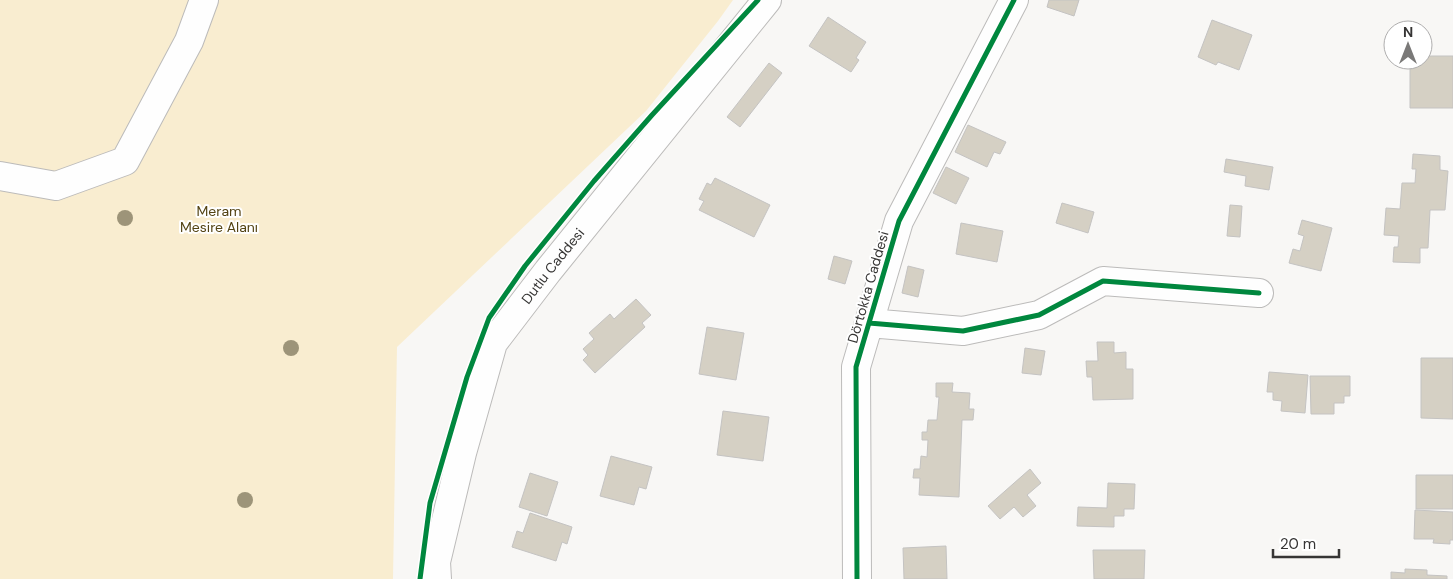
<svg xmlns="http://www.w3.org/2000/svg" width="1453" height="579" viewBox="0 0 1453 579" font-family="'DM Sans',sans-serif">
	<rect width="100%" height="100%" fill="#f8f7f5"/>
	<path fill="#f9edd0" d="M0,0H733L718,21L646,111L397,347L393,579H0Z"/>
	<path fill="#d5d0c4" stroke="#c4c3c2" d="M1049,0H1079L1074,16L1047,7Z
		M828,17L866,42L856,58L859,60L851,72L809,46Z
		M1212,20L1252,35L1239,70L1218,62L1216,65L1198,57Z
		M1423,56H1453V108H1410V60H1423Z
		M769,63L782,73L740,127L727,117Z
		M968,125L1006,142L1000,154L994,152L987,167L955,152Z
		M1413,154L1440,156V170L1448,171L1445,210H1430L1428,248H1420V263L1393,262L1394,247H1398L1399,236L1384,235L1386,208L1400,209L1402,183H1415L1416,169H1412Z
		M1226,159L1273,167L1269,190L1245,186L1246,176L1224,172Z
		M946,167L969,178L956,204L933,193Z
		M715,178L770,205L754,237L699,210L704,201L699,199L707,183L711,185Z
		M1062,203L1094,212L1088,233L1056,223Z
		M1230,205L1242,206L1240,237L1227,236Z
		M1302,220L1332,228L1321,271L1289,263L1293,249L1300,251L1304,236L1298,234Z
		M961,223L1003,231L997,262L956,254Z
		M834,256L852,261L845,284L828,279Z
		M908,266L924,270L918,297L902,293Z
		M636,299L651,315L642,323L645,327L595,373L583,360L588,355L583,349L594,339L589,333L610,314L614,319Z
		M707,327L744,333L736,380L699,374Z
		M1097,342H1114V353L1126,352V369H1133V399L1093,400L1092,377H1087L1086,361H1098Z
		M1025,348L1045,351L1041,375L1022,373Z
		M1421,358H1453V419L1421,418Z
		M1269,372L1308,375L1305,413L1281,411L1282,401L1273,400V392H1267Z
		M1310,376H1350V396H1344V403H1334V414H1311Z
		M936,383H953L952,392L970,393L969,409H974L973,420H962L959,497L919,495L920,478H913L914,469H920L921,456L927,457L928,440H922V432H927L928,420H937L939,397H936Z
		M723,411L769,417L763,461L717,455Z
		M611,456L652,467L646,489L639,487L634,505L600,496Z
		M1030,469L1041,483L1027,495L1036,506L1023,517L1014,507L1000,519L988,506Z
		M530,473L558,482L547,516L519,507Z
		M1416,475H1453V509H1416Z
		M1108,483L1135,484L1134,509H1124V516H1114V527L1077,526L1078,507L1107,508Z
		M1415,510L1453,512V540H1450V544L1433,543L1434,539H1414Z
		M530,513L572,527L567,544L562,542L556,561L512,547L517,531L523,533Z
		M946,546L947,579H904L903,548Z
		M1093,550H1145L1144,579H1094Z
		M1405,569L1427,570V575L1447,576V579H1391V572L1405,573Z"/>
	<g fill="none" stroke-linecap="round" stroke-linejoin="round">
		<g stroke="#bcbbba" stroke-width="30">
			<path id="minor" d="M0,176L56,186L125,161L189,41L204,0
				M869,323L963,331L1039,315L1103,281L1259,293
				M857,579L856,367L899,221L1014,0"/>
		</g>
		<g stroke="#bcbbba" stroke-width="30">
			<g id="major">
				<path id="s1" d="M437,579L436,562L462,453L493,343L548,271L767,0"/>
			</g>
		</g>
		<use href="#minor" stroke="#fefefe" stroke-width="28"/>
		<use href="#major" stroke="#fefefe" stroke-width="28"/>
		<g stroke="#fff" stroke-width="8">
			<path id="cycleway" d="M869,323L963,331L1039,315L1103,281L1259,293
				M420,579L430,503L467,377L489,318L525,266L594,181L652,115L758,0
				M857,579L856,367L899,221L1014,0"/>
		</g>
		<use href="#cycleway" stroke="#00873e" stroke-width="5"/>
	</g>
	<g fill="#9d9479">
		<circle cx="125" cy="218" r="8"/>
		<circle cx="291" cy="348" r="8"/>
		<circle cx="245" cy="500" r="8"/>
	</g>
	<g text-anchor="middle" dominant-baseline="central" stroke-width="4" stroke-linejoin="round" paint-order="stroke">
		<g font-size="14" fill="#534313" stroke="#fff">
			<text x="219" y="211">Meram<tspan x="219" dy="16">Mesire Alanı</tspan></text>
		</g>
		<g font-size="14" fill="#363534" stroke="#fff">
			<text stroke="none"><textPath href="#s1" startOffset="341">Dutlu Caddesi</textPath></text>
			<text transform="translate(868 287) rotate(-74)">Dörtokka Caddesi</text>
		</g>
	</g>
	<g transform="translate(1408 45)"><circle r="24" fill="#ffffff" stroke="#afaeae"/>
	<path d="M0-4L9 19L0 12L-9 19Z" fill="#7a7978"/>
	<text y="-8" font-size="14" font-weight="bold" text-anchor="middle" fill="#363534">N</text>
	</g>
	<path d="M1273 549v8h66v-8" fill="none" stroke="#363534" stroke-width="2.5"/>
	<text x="1280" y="549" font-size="15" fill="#363534" stroke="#ffffff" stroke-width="4" paint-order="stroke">20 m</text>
</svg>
